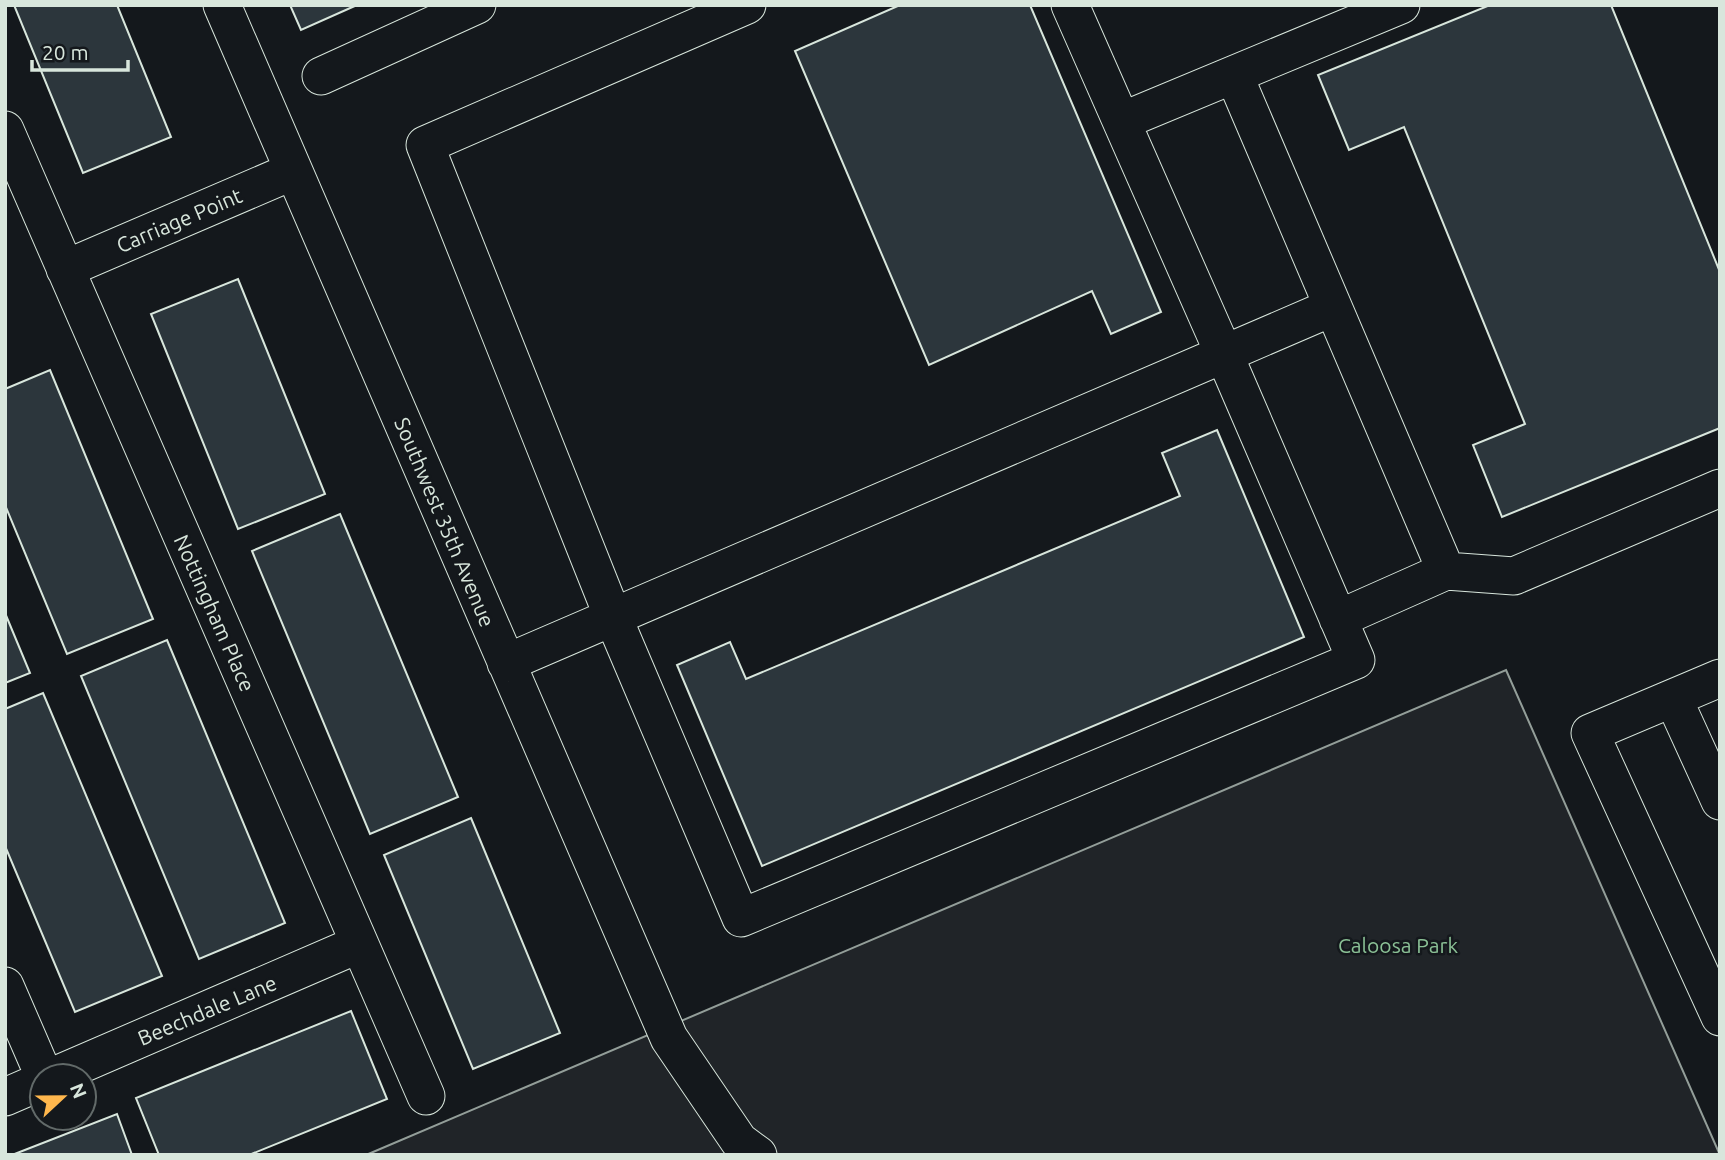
<svg xmlns="http://www.w3.org/2000/svg" width="1725" height="1160" viewBox="0 0 1725 1160" font-family="Ubuntu,sans-serif">
	<rect width="100%" height="100%" fill="#14181c"/>
	<path fill="#202428" stroke="#939e99" stroke-width="2" d="M1506,670L1720,1155H366Z"/>
	<path fill="#2c363c" stroke="#d8e6dc" stroke-width="2" d="M14,5H117L171,137L83,173Z
		M290,5H357L301,30Z
		M900,5H1030L1161,312L1111,334L1092,291L929,365L795,51Z
		M1490,5H1611L1720,272V428L1502,517L1473,445L1525,424L1404,127L1349,150L1318,75Z
		M238,279L325,494L238,529L151,314Z
		M50,370L153,619L67,654L5,505V389Z
		M1217,430L1304,637L762,866L677,665L730,642L746,679L1180,496L1162,453Z
		M340,514L458,797L370,834L252,551Z
		M5,613L30,673L5,683Z
		M167,640L285,923L199,959L81,676Z
		M43,693L162,976L75,1012L5,846V709Z
		M471,818L560,1033L473,1069L384,855Z
		M351,1011L387,1099L249,1155H159L136,1098Z
		M117,1114L132,1155H12Z"/>
	<g fill="none" stroke-linecap="round" stroke-linejoin="round">
		<g stroke="#d8e6dc" stroke-width="39">
			<path id="minor" d="M222,5L669,1038L739,1141L758,1155
				M1070,5L1224,354L1333,307
				M1234,75L1446,571L1338,619
				M321,76L477,5
				M1122,121L1401,5
				M5,130L426,1096
				M65,269L293,171
				M1446,571L1514,576L1720,488
				M506,663L1224,354L1356,660L741,918L613,617L425,145L747,5
				M1720,678L1590,733L1720,1017
				M1673,698L1720,801
				M5,986L44,1076
				M54,1076L359,944
				M5,1097L42,1081"/>
		</g>
		<use href="#minor" stroke="#14181c" stroke-width="37"/>
	</g>
	<g text-anchor="middle" dominant-baseline="central" stroke-width="5" stroke-linejoin="round" paint-order="stroke">
		<g font-size="21" fill="#d8e6dc" stroke="#14181c">
			<text transform="translate(179 220) rotate(-23)">Carriage Point</text>
			<text transform="translate(445 522) rotate(67)">Southwest 35th Avenue</text>
			<text transform="translate(215 613) rotate(66)">Nottingham Place</text>
			<text transform="translate(207 1010) rotate(-23)">Beechdale Lane</text>
		</g>
		<g font-size="21" fill="#8ac095" stroke="#14181c">
			<text x="1398" y="945">Caloosa Park</text>
		</g>
	</g>
	<rect width="1725" height="1160" fill="none" stroke="#d8e6dc" stroke-width="14"/>
	<g transform="translate(63 1097) rotate(68)"><circle r="33" fill="#14181c" stroke="#626a69" stroke-width="2"/>
	<path d="M0-5L12 26L0 18L-12 26Z" fill="#ffb74d"/>
	<text y="-10" font-size="19" font-weight="bold" text-anchor="middle" fill="#d8e6dc">N</text>
	</g>
	<path d="M32 60v10h96v-10" fill="none" stroke="#d8e6dc" stroke-width="3.5"/>
	<text x="42" y="60" font-size="21" fill="#d8e6dc" stroke="#14181c" stroke-width="5" paint-order="stroke">20 m</text>
</svg>
